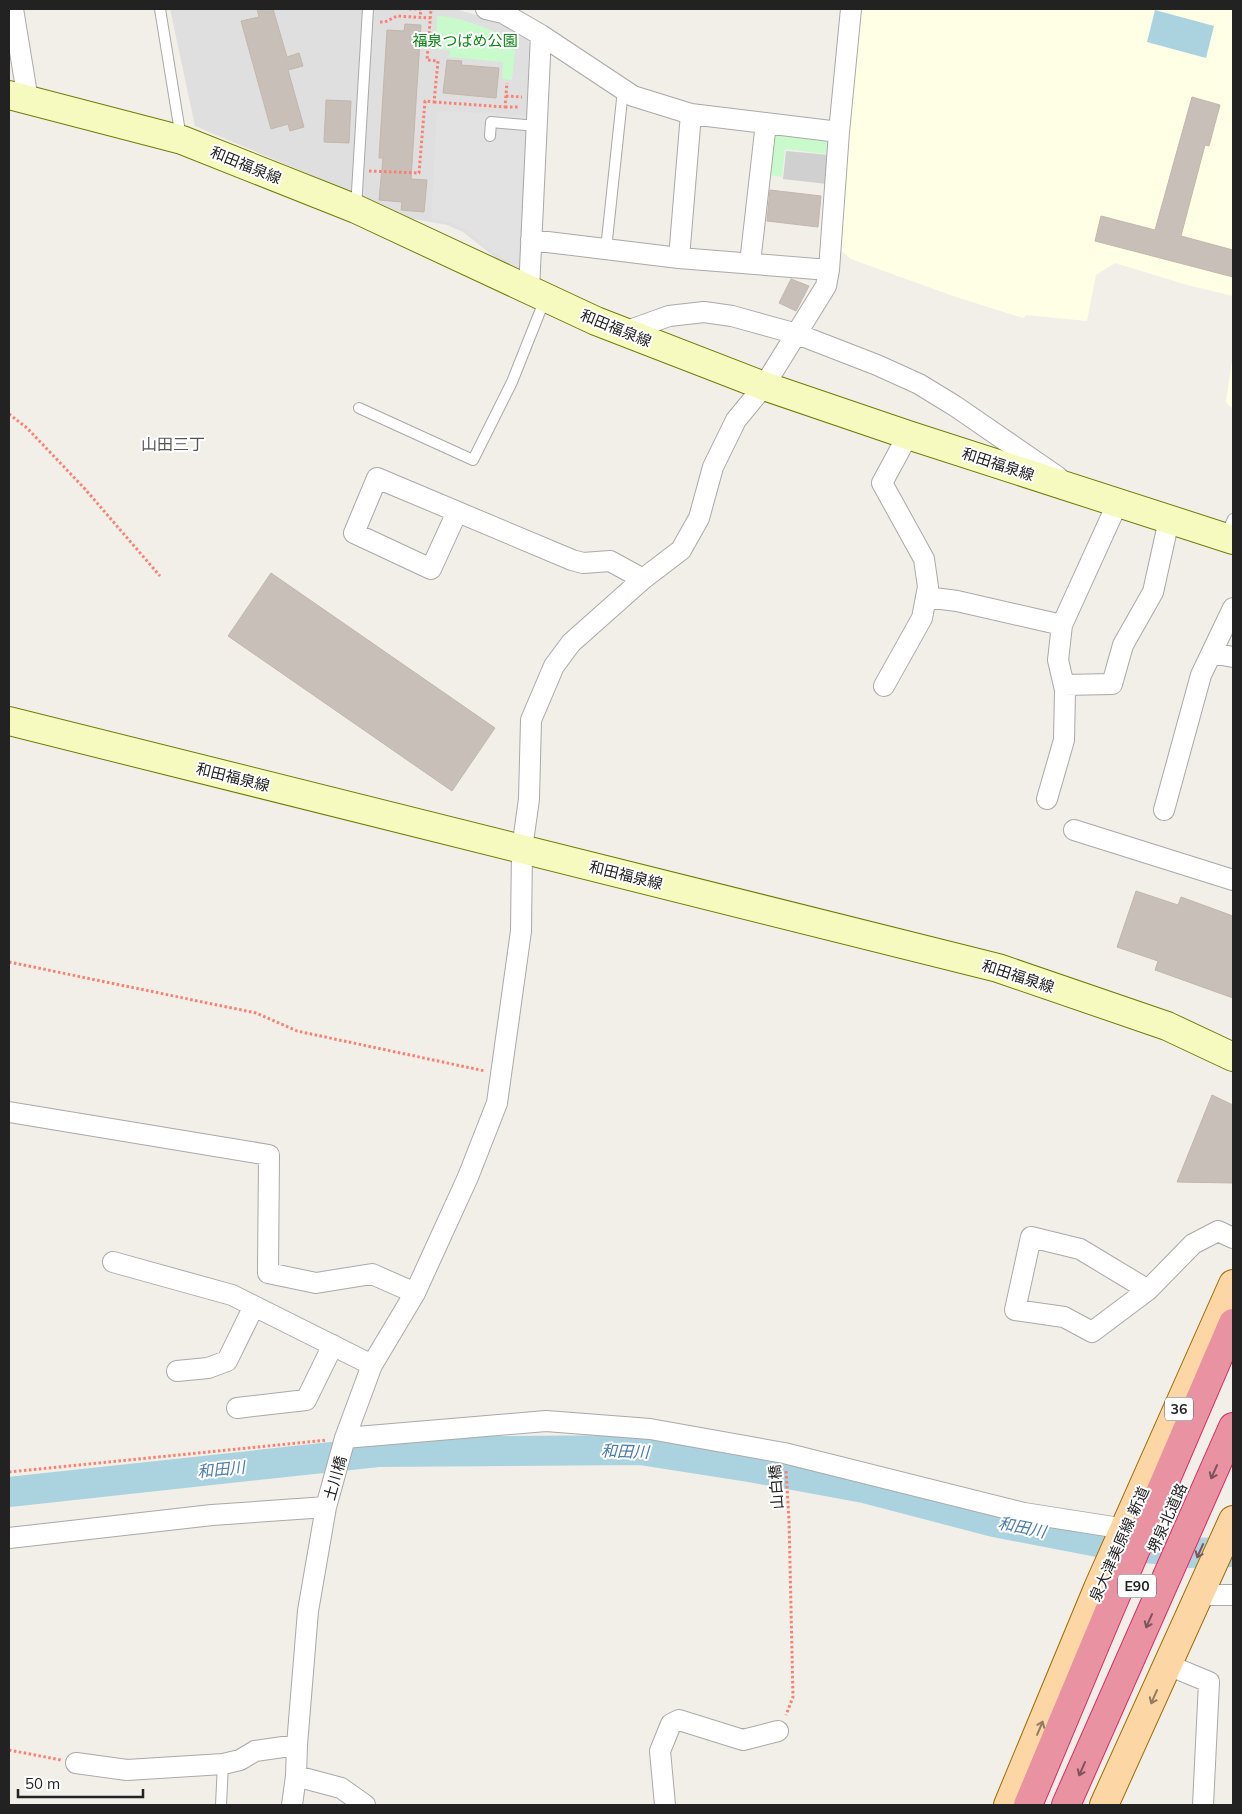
<svg xmlns="http://www.w3.org/2000/svg" width="1242" height="1814" viewBox="0 0 1242 1814" font-family="Mulish,'Noto Sans JP',sans-serif">
	<rect width="100%" height="100%" fill="#f2efe9"/>
	<path fill="#e0dfdf" d="M170,9H455L498,21L529,35L532,43L521,271L496,258L463,232L447,225L409,218L349,191L195,126Z"/>
	<path fill="#ffffe5" d="M860,9H1233V296L1187,285L1115,263L1096,275L1087,321L1026,315L1023,318L953,296L851,259L839,249Z
		M1233,354V408L1229,406L1226,401Z"/>
	<path fill="#d0d0d0" d="M786,151L830,155L827,184L783,179Z"/>
	<path fill="#c8facc" d="M437,16C464,17 492,30 516,42L512,80L502,79L503,62L449,57L450,50L436,49Z
		M774,135L829,142L827,154L785,149L782,177L769,175Z"/>
	<path fill="#e2e2e2" d="M437,111L526,115L518,269L488,248L464,228L448,222L431,218Z"/>
	<path fill="#aad3df" d="M1155,10L1214,26L1206,58L1147,42Z"/>
	<g fill="none" stroke-linecap="round" stroke-linejoin="round">
		<path stroke="#aad3df" stroke-width="30" d="M9,1492L378,1452L640,1450L749,1467L864,1488L994,1522L1098,1542L1188,1553L1233,1552"/>
	</g>
	<path fill="#c7bfb8" stroke="#c4b6ab" d="M257,9H273L287,57L299,53L303,66L288,70L304,127L290,131L288,124L271,129L241,21L259,17Z
		M405,24L421,25L411,179L427,180L424,212L401,210L402,202L379,200L383,158H379L387,30L404,31Z
		M447,60L462,61L461,65L499,68L496,98L443,93Z
		M1192,97L1220,105L1209,146L1205,145L1181,236L1233,250V277L1095,241L1101,216L1155,230Z
		M326,100L351,101L349,143L324,142Z
		M770,190L821,196L818,227L767,221Z
		M791,279L809,286L796,311L779,303Z
		M271,573L495,728L452,791L228,636Z
		M1136,891L1178,905L1181,897L1233,916V998L1155,970L1158,961L1117,947Z
		M1212,1095L1233,1105V1183L1177,1182Z"/>
	<g fill="none" stroke-linecap="round" stroke-linejoin="round">
		<g stroke="#a9a9a9" stroke-width="12">
			<path id="lane" d="M160,9L181,138
				M490,136L491,122L537,126
				M356,208L368,9
				M606,249L623,90
				M359,408L473,460L512,382L545,299
				M1225,537L1233,519
				M221,1805L223,1764"/>
		</g>
		<g stroke="#a9a9a9" stroke-width="22">
			<path id="street" d="M13,9L28,100
				M486,9L503,13L541,35L633,96L691,114L839,132
				M531,240L679,258L829,270
				M679,258L691,114
				M750,263L766,123
				M529,290L541,35
				M624,332L669,316L704,312L732,316L797,334L877,365L919,384L955,406L1058,477
				M457,512L431,569L354,533L377,478L572,560L583,563L610,561L643,579
				M926,597L957,601L1062,625
				M1212,653L1233,657
				M1064,685L1112,684L1123,645L1153,592L1169,520
				M884,686L922,618L928,587L924,559L882,483L908,435
				M1047,799L1064,740L1065,690L1058,660L1062,625L1118,502
				M1164,810L1201,675L1233,608
				M1074,830L1233,880
				M9,1112L269,1155L268,1273L316,1283L372,1274L415,1293
				M113,1262L232,1295L372,1365
				M1148,1290L1080,1249L1031,1237L1015,1310L1064,1317L1092,1332L1148,1290L1193,1244L1218,1231L1233,1238
				M177,1371L208,1368L227,1361L254,1306
				M237,1408L306,1400L333,1345
				M345,1438L546,1421L650,1429L784,1453L1024,1513L1126,1529
				M9,1538L212,1515L326,1507
				M1200,1595H1233
				M1168,1665L1209,1682L1203,1805
				M76,1763L127,1770L223,1764L240,1760L255,1751L297,1745
				M296,1776L341,1788L365,1805
				M292,1805L296,1776L297,1745L308,1611L326,1507L345,1438L372,1365L415,1293L468,1177L497,1103L521,931L522,849L529,799L531,720L554,666L571,643L643,579L681,550L699,518L713,467L736,420L764,386L826,286L829,270L839,132L851,9
				M665,1805L660,1751L671,1724L679,1720L743,1740L778,1731"/>
		</g>
		<g stroke="#707d05" stroke-width="30">
			<path id="secondary" d="M9,95L182,140L356,209L596,321L764,386L908,435L1233,540
				M9,721L998,968L1167,1026L1233,1057"/>
		</g>
		<g stroke="#a06b00" stroke-width="30">
			<path id="primary" d="M1008,1805L1098,1588L1233,1284
				M1104,1805L1233,1520"/>
		</g>
		<g stroke="#dc2a67" stroke-width="30">
			<path id="highway" d="M1028,1805L1108,1614L1233,1323
				M1066,1805L1233,1427"/>
		</g>
		<path stroke="#fa8072" stroke-width="3" stroke-dasharray="2.5 2.5" stroke-linecap="butt" d="M409,9H421L420,17
			M380,22H385L397,16L430,18
			M506,96L522,97
			M434,102L505,107L507,83
			M505,107H520
			M369,171L419,173L425,101L434,102L438,61L427,60L431,9
			M9,414L27,428L85,489L160,576
			M9,962L256,1013L297,1031L485,1071
			M786,1471L789,1519L793,1697L786,1715
			M9,1472L327,1440
			M9,1750L61,1760"/>
		<use href="#lane" stroke="#fff" stroke-width="10"/>
		<use href="#street" stroke="#fff" stroke-width="20"/>
		<use href="#secondary" stroke="#f7fabf" stroke-width="28"/>
		<use href="#primary" stroke="#fcd6a4" stroke-width="28"/>
		<use href="#highway" stroke="#e892a2" stroke-width="28"/>
	</g>
	<defs><path id="oneway-shaft" d="M-6 0H5M1.5-3L5.5 0L1.5 3" fill="none" stroke-width="1.6" stroke-linecap="round" stroke-linejoin="round" transform="scale(1.25)"/></defs>
	<g stroke="#7b545c">
		<use href="#oneway-shaft" transform="translate(1214 1472) rotate(114)"/>
		<use href="#oneway-shaft" transform="translate(1200 1551) rotate(114)"/>
		<use href="#oneway-shaft" transform="translate(1149 1621) rotate(114)"/>
		<use href="#oneway-shaft" transform="translate(1082 1769) rotate(114)"/>
	</g>
	<g stroke="#8f7c63">
		<use href="#oneway-shaft" transform="translate(1154 1697) rotate(114)"/>
		<use href="#oneway-shaft" transform="translate(1040 1728) rotate(-67)"/>
	</g>
	<g text-anchor="middle" dominant-baseline="central" stroke-width="4" stroke-linejoin="round" paint-order="stroke">
		<g fill="#fff" stroke="#646464" stroke-width="1">
			<rect x="1165" y="1397.5" width="28" height="23" rx="4"/>
			<rect x="1118" y="1574.5" width="38" height="23" rx="4"/>
		</g>
		<g font-size="14" font-weight="bold" fill="#222">
			<text x="1179" y="1409">36</text>
			<text x="1137" y="1586">E90</text>
		</g>
		<g font-size="15" fill="#0c8416" stroke="#fff">
			<text x="465" y="40">福泉つばめ公園</text>
		</g>
		<g font-size="15" fill="#222" stroke="#fff">
			<text transform="translate(246 165) rotate(22)">和田福泉線</text>
			<text transform="translate(616 328) rotate(22)">和田福泉線</text>
			<text transform="translate(998 464) rotate(18)">和田福泉線</text>
			<text transform="translate(233 777) rotate(14)">和田福泉線</text>
			<text transform="translate(626 875) rotate(14)">和田福泉線</text>
			<text transform="translate(1018 976) rotate(18)">和田福泉線</text>
			<text transform="translate(335 1478) rotate(-74)">土川橋</text>
			<text transform="translate(776 1487) rotate(-94)">山白橋</text>
			<text transform="translate(1167 1518) rotate(-66)">堺泉北道路</text>
			<text transform="translate(1119 1544) rotate(-66)">泉大津美原線 新道</text>
		</g>
		<g font-size="16" fill="#555" stroke="#fff">
			<text x="173" y="444">山田三丁</text>
		</g>
		<g font-size="16" font-style="italic" fill="#4a7aab" stroke="#fff">
			<text transform="translate(625 1451) rotate(2)">和田川</text>
			<text transform="translate(221 1469) rotate(-6)">和田川</text>
			<text transform="translate(1022 1527) rotate(11)">和田川</text>
		</g>
	</g>
	<rect width="1242" height="1814" fill="none" stroke="#222222" stroke-width="20"/>
	<path d="M18 1789v8h125v-8" fill="none" stroke="#222222" stroke-width="2.5"/>
	<text x="25" y="1789" font-size="15" fill="#222222" stroke="#ffffff" stroke-width="4" paint-order="stroke">50 m</text>
</svg>
